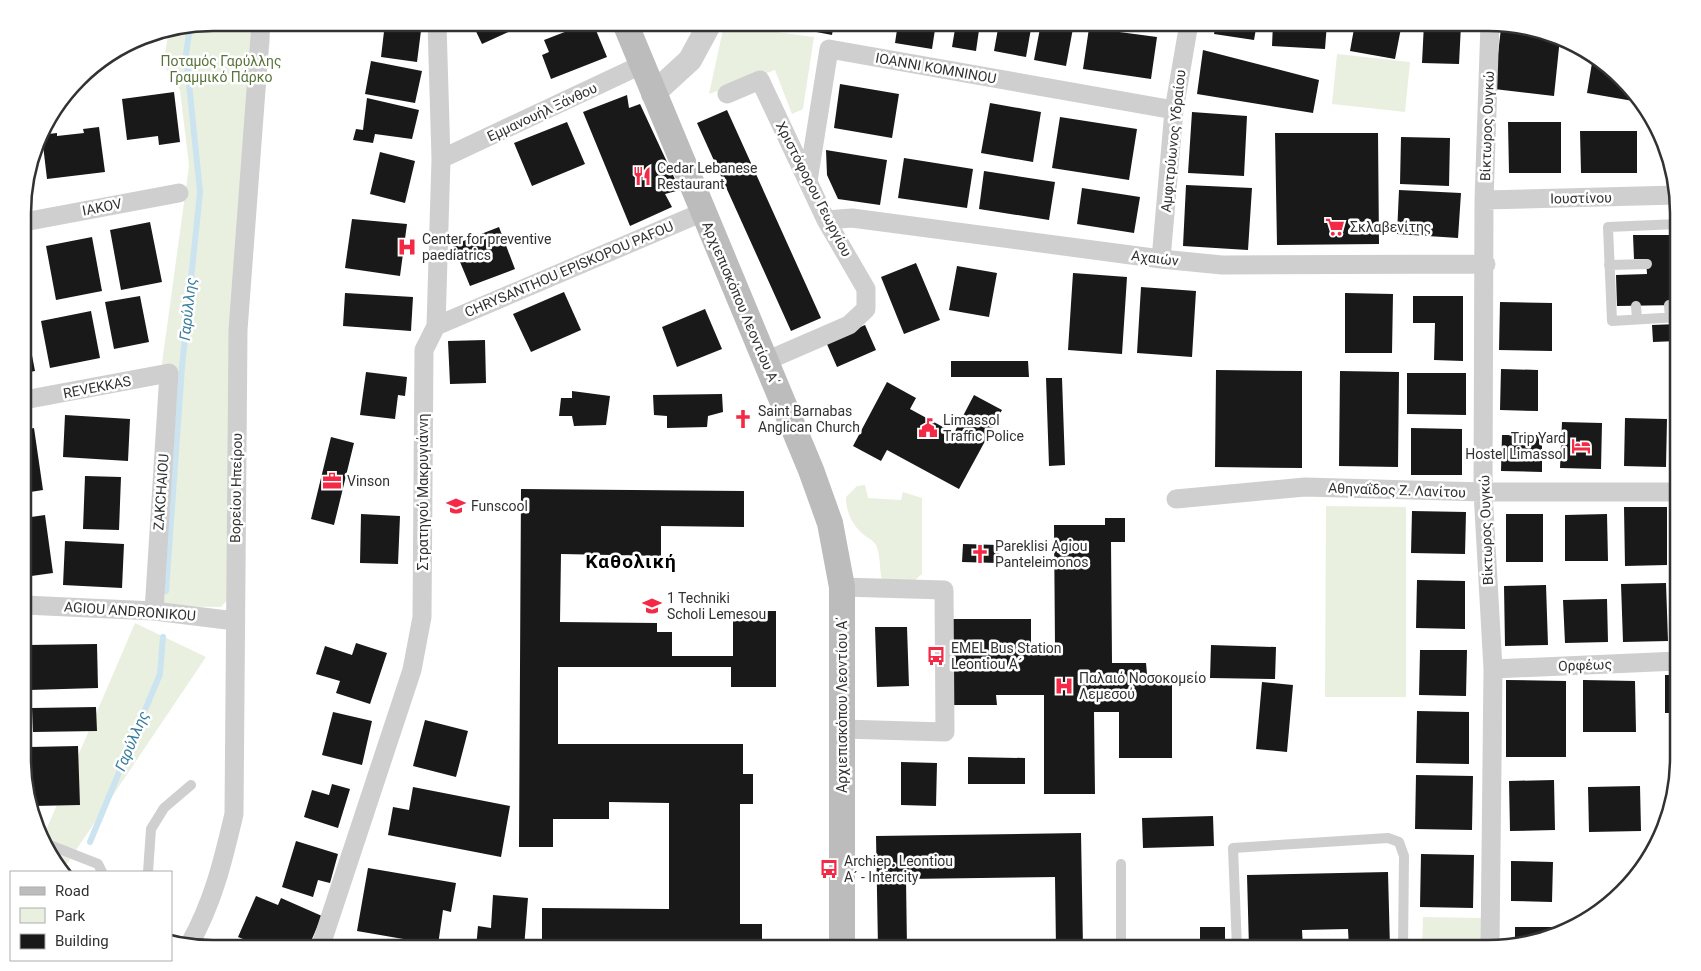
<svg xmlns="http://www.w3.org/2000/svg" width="1701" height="971" viewBox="0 0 1701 971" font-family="Roboto,sans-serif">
	<rect width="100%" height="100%" fill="#fff"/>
	<path fill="#e9f0e0" d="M213,23H269L270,40L242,329V584L221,607L158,606L162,363L189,166L180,90L163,64L169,31Z
		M724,25L814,37L803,109L792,114L775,70L709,94Z
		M1337,54L1410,62L1405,112L1332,104Z
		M865,485L868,498L901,500L903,492L922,498V574L913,582L882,580C879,568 881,556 876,545C873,540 868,538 864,535C852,525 846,512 846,497L857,486Z
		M1326,506L1406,507V697H1325Z
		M135,623L206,657L62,871L55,864L44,835Z
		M1423,917L1482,918V948H1422Z"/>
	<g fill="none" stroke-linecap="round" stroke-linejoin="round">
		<path stroke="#cbe4f0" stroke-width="6" d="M166,591L182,367L200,192L186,54L190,27
			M90,842L160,674L163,637"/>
	</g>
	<path fill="#191919" d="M385,23H422L417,62L381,57Z
		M472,23H525L526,24L482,44Z
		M588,23H593L607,57L551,79L542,55L549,52L544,40Z
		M770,23H834L832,35Z
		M898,23H936L932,49L895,43Z
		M956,23H980L976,51L952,47Z
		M999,23H1032L1026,57L994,51Z
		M1041,23H1074L1066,66L1034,60Z
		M1216,23H1257L1254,40L1214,34Z
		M1273,23H1327L1325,49L1272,46Z
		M1355,23H1402L1395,59L1350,51Z
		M1424,23L1461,25L1459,64L1422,63Z
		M1089,28L1157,37L1151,79L1083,69Z
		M1501,28L1548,33L1560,38L1554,96L1494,89Z
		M1203,50L1319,80L1313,113L1197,94Z
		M1593,57L1634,96L1633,101L1587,93Z
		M371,61L422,71L415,103L365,94Z
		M840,84L899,94L892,138L834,128Z
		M174,92L180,142L159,145L158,136L127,140L122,99Z
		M627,95L629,108L640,104L680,190L665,194L672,207L630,226L583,112Z
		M367,98L419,110L412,139L375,134L373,143L353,140L356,129L363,130Z
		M990,103L1041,112L1033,162L981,153Z
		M727,110L821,318L791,331L697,123Z
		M1192,112L1247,116L1244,176L1188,173Z
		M1060,117L1137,129L1129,180L1052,168Z
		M567,122L585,164L532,186L514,143Z
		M1508,122H1561V173H1509Z
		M99,127L105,172L47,179L43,145L37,146L40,135L57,133V136L84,133L83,129Z
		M1580,131H1637V173H1581Z
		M1275,133H1378L1379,244L1277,245Z
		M1401,137L1450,138L1449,186L1400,184Z
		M826,150L887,160L880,205L838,199L827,175Z
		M380,152L415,161L405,203L370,194Z
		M904,158L973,169L967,208L898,198Z
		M984,171L1055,182L1049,220L979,209Z
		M1186,185L1252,188L1248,250L1183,246Z
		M1082,188L1140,197L1134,233L1077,224Z
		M1399,190L1461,193L1458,238L1397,234Z
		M352,219L407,224L400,276L345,268Z
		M150,222L162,282L121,290L110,230Z
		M499,227L515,269L470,286L453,245Z
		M1633,235H1678V259L1674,264V273H1678V305L1617,306L1616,275L1647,274L1646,259H1634Z
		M92,237L102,291L56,300L46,246Z
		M916,263L940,320L904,334L881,277Z
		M957,266L997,273L989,317L949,310Z
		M1073,273L1127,277L1122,354L1068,350Z
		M1141,287L1196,291L1192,357L1137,353Z
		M564,292L581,330L531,352L513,314Z
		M345,293L413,297L411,331L343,326Z
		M1345,293L1393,294L1392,353H1345Z
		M140,296L149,342L114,349L105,302Z
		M1413,296H1463V361L1434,360L1435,323H1413Z
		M1500,302L1552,303V351L1499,350Z
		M705,309L722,349L677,367L662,327Z
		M91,311L100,358L50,368L41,321Z
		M26,324L35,371L24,373V325Z
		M1678,324V341L1653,342L1652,325Z
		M865,325L876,350L837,367L826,342Z
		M485,340L486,383L450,384L448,341Z
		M951,361H1028L1029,377H951Z
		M1501,369L1538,370V411L1500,410Z
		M1216,370L1302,371V468L1215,467Z
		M1340,371L1399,372L1398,467L1339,466Z
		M366,372L407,377L405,396L398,395L395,419L360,415Z
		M1407,373H1466V415L1407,414Z
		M1046,378H1062L1065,465L1049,466Z
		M887,382L916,398L910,409L954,433L974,395L1002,410L959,489L887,450L881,461L853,446Z
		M572,391L610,396L606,425L574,426L572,416H559L561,398H572Z
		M722,394L723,412L708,416L707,427L667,428V416L654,415L653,395Z
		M65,415L130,419L128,461L63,457Z
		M1625,418L1667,419L1666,467L1624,466Z
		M1562,422L1602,423L1601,469L1560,468Z
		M34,428L43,490L24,493V430Z
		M1411,428L1462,429V475H1411Z
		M1502,435H1542V472L1501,471Z
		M331,437L354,443L334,525L311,519Z
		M85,476L121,477L119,530L83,529Z
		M521,489L744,491V527L661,526V556L561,554L560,622L657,623V632H672V656H733V611H776V687H731V667H558V744H743V774H753V804H740V924H762V948H542V908L669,909V803L609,802V819H553V847H519Z
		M1624,507H1667V565L1625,566Z
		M1412,511L1466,512L1465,554L1411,553Z
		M361,514L400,516L398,564L360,563Z
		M1506,514H1543V562H1506Z
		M1607,514L1608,561H1565V515Z
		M45,515L53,573L24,577V518Z
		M1105,518H1125V542H1111L1112,663H1146L1147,674H1172V758H1119V712H1094L1095,794H1044V695H996L997,705H952V619H1031V646H1055L1054,525H1105Z
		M65,541L124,544L122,588L63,585Z
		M963,544L999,545L998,563L962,562Z
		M1417,580L1465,581V629L1416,628Z
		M1666,583L1668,641L1623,642L1621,584Z
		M1546,585L1548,645L1505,646L1504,586Z
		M1607,599L1608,642L1565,643L1563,600Z
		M875,627H907L909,686L877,687Z
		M356,643L387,653L370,704L336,693L340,681L316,674L325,646L352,655Z
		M97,644L98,688L29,690L28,645Z
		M1211,645L1276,647L1275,679L1210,678Z
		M1420,650H1467L1466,696L1419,695Z
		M1665,675H1678V713H1665Z
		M1506,680L1566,681V757H1506Z
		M1583,680L1635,681L1636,732H1583Z
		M1262,682L1293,685L1287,752L1256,749Z
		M96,707L97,731L33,732L32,708Z
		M1417,711L1469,712V764L1416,763Z
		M333,712L372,721L362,765L322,755Z
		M425,720L468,731L456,777L413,766Z
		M78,746L80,805L33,806L30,747Z
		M968,757L1025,758V784H968Z
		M901,762L937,763L936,806L901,805Z
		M1416,775L1473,776L1472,830L1415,829Z
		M1554,780L1555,830L1510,831L1509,781Z
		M332,784L350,789L338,828L304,817L312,790L329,795Z
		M1640,786L1641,831L1589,832L1588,787Z
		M413,787L510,806L501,857L388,835L393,807L409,810Z
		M1213,816L1214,846L1143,848L1142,818Z
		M1081,833L1083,948H1056L1055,877L906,879L907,948H878L876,836Z
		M296,841L338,854L330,883L318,880L313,897L282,887Z
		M1421,854L1474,855L1473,908L1420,907Z
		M1511,861L1553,862L1552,902L1511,901Z
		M368,868L456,883L451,912L443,910L438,945L357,931Z
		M1388,872L1390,948H1349L1348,929L1302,930L1303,948H1249L1247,875Z
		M493,895L528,898L524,948H476L478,926L491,928Z
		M256,896L278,905L281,898L322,916L308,948H265L238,937Z
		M1200,927H1225V948H1200Z
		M1515,927H1568V928L1515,944Z"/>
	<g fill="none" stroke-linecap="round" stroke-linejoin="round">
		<path stroke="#cfcfcf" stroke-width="10" d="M1678,224L1608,227L1612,321L1678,317
			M1674,264L1678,263
			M1609,265L1647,264
			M1669,305L1670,318
			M1636,306L1637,319
			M47,844L98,864L102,872
			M148,872L151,829L164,808L191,785
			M1121,948V864
			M1237,948L1233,848L1388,838L1399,842L1404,856L1403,948"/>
		<path stroke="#cfcfcf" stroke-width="19" d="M727,94L760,80L826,220L866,289V309L849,325L766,361
			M441,159L643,64
			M808,181L829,49L1174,110
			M1484,200L1677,195
			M826,220L852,218L1161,259L1222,265L1486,264
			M24,222L179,193
			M1161,259L1174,110L1189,23
			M436,326L703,212
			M24,400L169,373L154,611
			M1176,499L1305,487L1483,492H1678
			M842,587L944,590L945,732L843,729
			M24,605L154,611L235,621
			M1493,669L1678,661
			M189,945C213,903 223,861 234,814L238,330L261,23
			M320,948L412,670L422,617L424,350L436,326L441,159L437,23
			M1490,948L1493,669L1483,492L1484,200L1490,23"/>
		<path stroke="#cfcfcf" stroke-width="24" d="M653,94L690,60L710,23"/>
		<path stroke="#bcbcbc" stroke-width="26" d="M625,23L811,470L830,523L842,587V948"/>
	</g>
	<defs>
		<g id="restaurant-bare" transform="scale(1.5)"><path d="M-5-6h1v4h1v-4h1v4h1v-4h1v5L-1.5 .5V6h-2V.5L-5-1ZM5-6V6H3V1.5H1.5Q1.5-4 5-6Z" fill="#f42945" stroke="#fff" stroke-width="2.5" paint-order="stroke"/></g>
		<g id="supermarket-bare" transform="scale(1.5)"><path d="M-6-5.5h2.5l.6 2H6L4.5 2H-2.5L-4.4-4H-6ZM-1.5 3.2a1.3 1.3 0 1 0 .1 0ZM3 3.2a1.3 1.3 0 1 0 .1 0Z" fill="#f42945" stroke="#fff" stroke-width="2.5" paint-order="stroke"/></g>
		<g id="hospital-bare" transform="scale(1.5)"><path d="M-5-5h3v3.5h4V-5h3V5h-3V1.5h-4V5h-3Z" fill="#f42945" stroke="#fff" stroke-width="2.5" paint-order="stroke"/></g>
		<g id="church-bare" transform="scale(1.5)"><path d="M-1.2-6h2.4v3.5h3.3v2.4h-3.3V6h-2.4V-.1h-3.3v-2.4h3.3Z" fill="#f42945" stroke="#fff" stroke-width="2.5" paint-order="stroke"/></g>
		<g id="civic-bare" transform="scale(1.5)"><path d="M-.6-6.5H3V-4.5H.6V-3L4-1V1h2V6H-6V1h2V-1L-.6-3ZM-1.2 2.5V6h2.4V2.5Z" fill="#f42945" stroke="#fff" stroke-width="2.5" paint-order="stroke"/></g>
		<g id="hotel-bare" transform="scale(1.5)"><path d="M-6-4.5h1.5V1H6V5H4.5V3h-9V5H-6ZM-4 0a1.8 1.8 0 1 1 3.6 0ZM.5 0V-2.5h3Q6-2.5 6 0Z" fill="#f42945" stroke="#fff" stroke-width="2.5" paint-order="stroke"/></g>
		<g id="office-bare" transform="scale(1.5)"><path d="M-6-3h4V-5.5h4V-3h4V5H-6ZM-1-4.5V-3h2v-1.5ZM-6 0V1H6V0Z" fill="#f42945" stroke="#fff" stroke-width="2.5" paint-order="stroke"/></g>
		<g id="school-bare" transform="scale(1.5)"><path d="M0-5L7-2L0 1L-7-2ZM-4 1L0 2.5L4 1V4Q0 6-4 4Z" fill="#f42945" stroke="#fff" stroke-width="2.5" paint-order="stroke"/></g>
		<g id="bus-bare" transform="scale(1.5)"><path d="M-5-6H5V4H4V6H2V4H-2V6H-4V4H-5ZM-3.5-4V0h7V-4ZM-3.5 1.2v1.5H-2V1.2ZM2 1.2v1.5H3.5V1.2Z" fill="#f42945" stroke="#fff" stroke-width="2.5" paint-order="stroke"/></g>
	</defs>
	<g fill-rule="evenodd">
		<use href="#restaurant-bare" x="642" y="176"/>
		<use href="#supermarket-bare" x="1335" y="227"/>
		<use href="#hospital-bare" x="407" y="247"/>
		<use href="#church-bare" x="743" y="419"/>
		<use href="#civic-bare" x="928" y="428"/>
		<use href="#hotel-bare" x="1581" y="446"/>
		<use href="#office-bare" x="332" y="481"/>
		<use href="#school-bare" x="456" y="506"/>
		<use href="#church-bare" x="980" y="554"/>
		<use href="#school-bare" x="652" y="606"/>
		<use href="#bus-bare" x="936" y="656"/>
		<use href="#hospital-bare" x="1064" y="686"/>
		<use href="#bus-bare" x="829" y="869"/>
	</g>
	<g text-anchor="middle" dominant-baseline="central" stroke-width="5" stroke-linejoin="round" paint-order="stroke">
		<g font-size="14" fill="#59733a" stroke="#fff">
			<text x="221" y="61">Ποταμός Γαρύλλης<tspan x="221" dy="16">Γραμμικό Πάρκο</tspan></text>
		</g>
		<g font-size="14" fill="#323232" stroke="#fff">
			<text transform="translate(936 68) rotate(10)">IOANNI KOMNINOU</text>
			<text transform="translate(542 112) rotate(-25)">Εμμανουήλ Ξάνθου</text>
			<text transform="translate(1487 126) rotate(-88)">Βίκτωρος Ουγκώ</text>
			<text transform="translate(1173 141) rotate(-84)">Αμφιτρύωνος Υδραίου</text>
			<text transform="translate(814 189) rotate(63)">Χριστόφορου Γεωργίου</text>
			<text transform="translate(1581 198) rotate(-1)">Ιουστίνου</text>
			<text transform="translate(102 207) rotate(-11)">IAKOV</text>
			<text transform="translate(1155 258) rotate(7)">Αχαιών</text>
			<text transform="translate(569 269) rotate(-23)">CHRYSANTHOU EPISKOPOU PAFOU</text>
			<text transform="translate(741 303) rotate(67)">Αρχιεπισκόπου Λεοντίου Α΄</text>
			<text transform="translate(97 387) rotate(-11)">REVEKKAS</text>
			<text transform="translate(236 488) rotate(-89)">Βορείου Ηπείρου</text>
			<text transform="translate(1397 490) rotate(2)">Αθηναΐδος Ζ. Λανίτου</text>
			<text transform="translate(161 492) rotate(-86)">ZAKCHAIOU</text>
			<text transform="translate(423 492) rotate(-90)">Στρατηγού Μακρυγιάννη</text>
			<text transform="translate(1486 530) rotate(-92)">Βίκτωρος Ουγκώ</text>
			<text transform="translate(130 611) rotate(4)">AGIOU ANDRONIKOU</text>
			<text transform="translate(1585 665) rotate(-2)">Ορφέως</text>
			<text transform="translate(842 705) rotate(-90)">Αρχιεπισκόπου Λεοντίου Α΄</text>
		</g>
		<g font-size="14" fill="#323232" stroke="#fff" text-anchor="start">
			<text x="657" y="168">Cedar Lebanese<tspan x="657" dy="16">Restaurant</tspan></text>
			<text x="1350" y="227">Σκλαβενίτης</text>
			<text x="422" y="239">Center for preventive<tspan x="422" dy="16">paediatrics</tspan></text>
			<text x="758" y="411">Saint Barnabas<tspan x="758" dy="16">Anglican Church</tspan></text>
			<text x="943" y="420">Limassol<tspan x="943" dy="16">Traffic Police</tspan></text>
			<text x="1566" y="438" text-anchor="end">Trip Yard<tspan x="1566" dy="16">Hostel Limassol</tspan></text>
			<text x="347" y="481">Vinson</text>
			<text x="471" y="506">Funscool</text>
			<text x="995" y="546">Pareklisi Agiou<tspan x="995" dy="16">Panteleimonos</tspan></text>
			<text x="667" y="598">1 Techniki<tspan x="667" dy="16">Scholi Lemesou</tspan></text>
			<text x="951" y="648">EMEL Bus Station<tspan x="951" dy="16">Leontiou A´</tspan></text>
			<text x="1079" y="678">Παλαιό Νοσοκομείο<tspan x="1079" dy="16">Λεμεσού</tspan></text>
			<text x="844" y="861">Archiep. Leontiou<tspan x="844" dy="16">A´ - Intercity</tspan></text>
		</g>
		<g font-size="15" font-style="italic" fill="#377c9d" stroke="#fff">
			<text transform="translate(188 309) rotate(-84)">Γαρύλλης</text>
			<text transform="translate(132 741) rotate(-67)">Γαρύλλης</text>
		</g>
		<g font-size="19" font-weight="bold" letter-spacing="1" fill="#000" stroke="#fff">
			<text x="631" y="561">Καθολική</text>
		</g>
	</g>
	<path d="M0 0H1701V971H0ZM213 31H1488A182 182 0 0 1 1670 213V758A182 182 0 0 1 1488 940H213A182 182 0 0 1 31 758V213A182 182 0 0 1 213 31Z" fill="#fff" fill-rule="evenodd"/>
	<path fill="none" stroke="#323232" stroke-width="2.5" d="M213 31H1488A182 182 0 0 1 1670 213V758A182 182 0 0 1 1488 940H213A182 182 0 0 1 31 758V213A182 182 0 0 1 213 31Z"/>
	<rect x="10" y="871" width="162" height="90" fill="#ffffff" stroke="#adadad"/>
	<rect x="20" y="887" width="25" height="8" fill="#bcbcbc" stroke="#adadad"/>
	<text x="55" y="896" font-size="15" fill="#323232">Road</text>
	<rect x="20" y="908" width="25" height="15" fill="#e9f0e0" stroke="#adadad"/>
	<text x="55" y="921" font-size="15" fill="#323232">Park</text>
	<rect x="20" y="934" width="25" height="15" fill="#191919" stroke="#adadad"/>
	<text x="55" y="946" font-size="15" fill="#323232">Building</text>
</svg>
